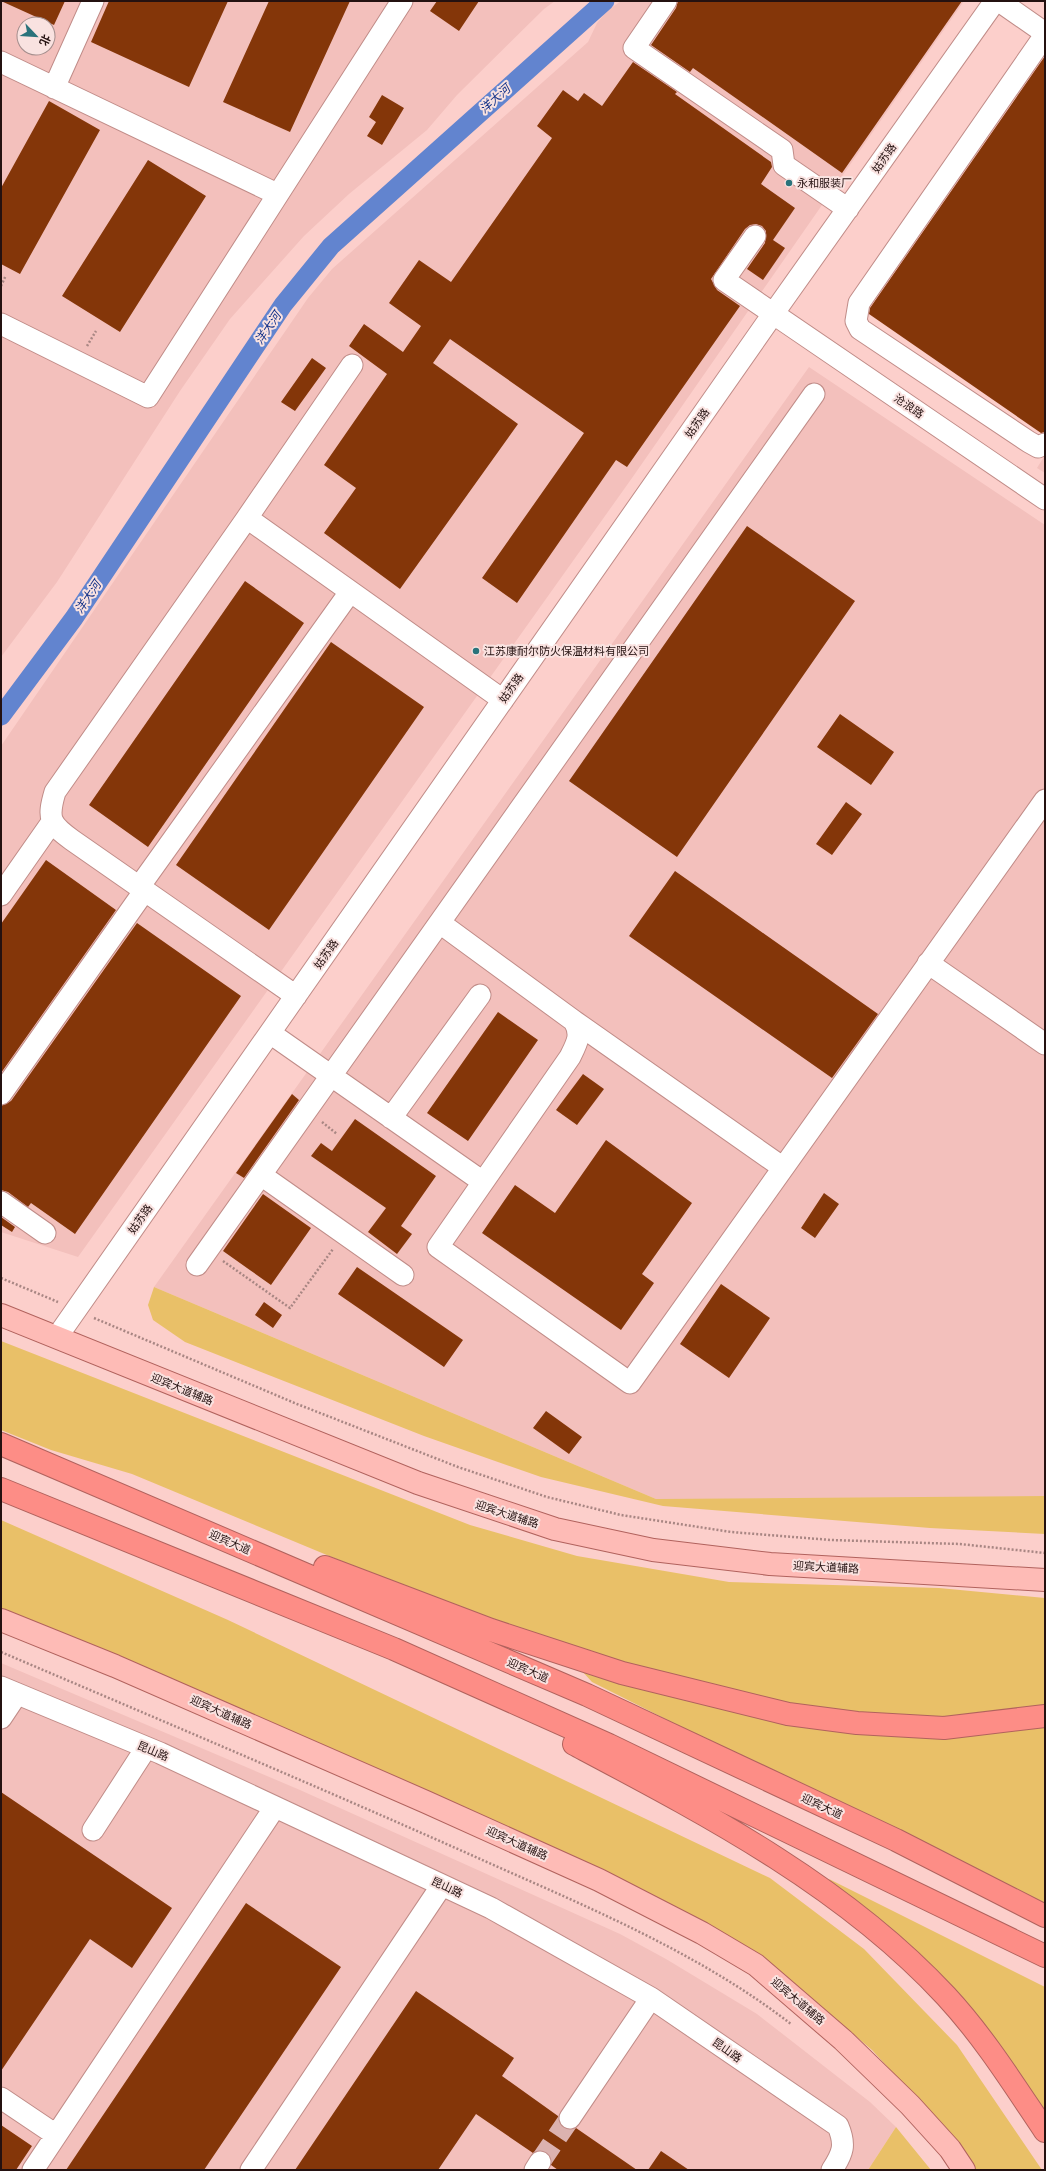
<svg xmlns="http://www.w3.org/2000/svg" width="1046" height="2171" viewBox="0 0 1046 2171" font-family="'Public Sans','Noto Sans SC',sans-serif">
	<rect width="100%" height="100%" fill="#fccfcb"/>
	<path fill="#f3c0bc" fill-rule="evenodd" d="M1,1H555L544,9L457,95L427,130L349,194L304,236L230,319L180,391L57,582L1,657ZM24,24H48V48H24Z
		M621,1H964L632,478L78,1257L1,1232V746L308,298L332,269L588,42L597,23L607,11Z
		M809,367L1045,525V1500L656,1499L154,1287Z
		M1045,455V473L1037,468Z
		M1,1663L300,1790L620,1934L666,1959L757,2014L870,2102L896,2127L868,2170H1Z"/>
	<path fill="#e9c068" d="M154,1287L656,1499L1045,1496V1534L930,1528L663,1506L541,1477L424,1436L185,1342L153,1320L148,1305Z
		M1,1341L470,1525L577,1556L729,1582L939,1588L1045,1598V1910L592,1682L559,1646L476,1617L132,1474L51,1450L1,1430Z
		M1,1520L228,1620L770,1878L864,1949L957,2045L1042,2170H972L944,2129L872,2050L777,1969L1,1610Z
		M829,1879L1045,1987V2124L964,2009L835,1891Z
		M896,2127L931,2170H868Z"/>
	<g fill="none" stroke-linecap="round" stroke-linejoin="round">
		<path stroke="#6284cf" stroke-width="19" d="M1,716L74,618L283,305L331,246L605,1"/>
	</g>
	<path fill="#843609" d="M1,1H65L54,25Z
		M109,1H228L189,87L91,42Z
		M269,1H350L290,132L223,102Z
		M437,1H479L459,31L430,11Z
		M678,1H962L842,173L693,68L690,72L651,45L676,8Z
		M1045,56V432L1041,433L869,314L870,308Z
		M633,62L677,92L675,94L771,162L772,167L761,184L795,208L773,240L785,248L763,280L747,269L765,243L766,231L762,226L756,224L750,225L745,229L711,279L717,290L740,306L627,467L616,460L517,603L482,578L584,433L450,339L433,363L518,424L400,589L324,533L356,488L324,465L387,374L349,346L364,324L403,352L421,326L389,303L419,260L451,282L552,138L537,126L563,90L578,101L584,93L602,106Z
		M382,95L404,108L382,145L367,136L376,122L369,117Z
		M49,101L100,130L20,274L1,264V188Z
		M148,160L206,196L120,332L62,296Z
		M312,358L326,368L295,411L281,402Z
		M747,526L855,601L677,857L569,781Z
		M245,581L304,623L148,847L89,805Z
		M331,642L424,707L269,930L176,865Z
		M840,714L894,752L871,785L817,747Z
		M846,802L862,814L832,855L816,844Z
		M46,860L116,910L1,1073V924Z
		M675,871L878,1014L832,1078L629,936Z
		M137,923L241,996L75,1234L31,1203L28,1207L8,1192L1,1190V1106L11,1101Z
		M498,1012L538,1040L468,1141L427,1113Z
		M583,1074L604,1089L577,1125L556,1110Z
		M292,1094L299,1100L244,1178L236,1173Z
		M355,1119L436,1176L401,1226L412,1234L397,1254L368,1232L386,1208L311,1156L321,1143L332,1151Z
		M606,1140L692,1203L642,1274L654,1283L621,1330L482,1233L515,1185L555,1213Z
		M824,1193L839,1204L815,1238L801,1228Z
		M263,1194L311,1228L271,1285L223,1251Z
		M1,1217L15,1227L12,1232L1,1225Z
		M357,1267L463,1340L444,1367L338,1294Z
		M721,1284L770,1318L729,1378L680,1344Z
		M264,1302L282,1315L273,1328L255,1315Z
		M546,1411L582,1437L569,1454L533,1428Z
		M1,1792L172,1908L132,1968L90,1939L1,2071Z
		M246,1903L341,1967L204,2170H66Z
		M416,1991L514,2058L502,2076L558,2116L559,2123L563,2128L570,2130L576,2128L637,2170H558L551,2165V2157L547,2152L540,2150L533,2153L476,2114L438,2170H295Z
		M1,2125L32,2146L16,2170H1Z
		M661,2151L689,2170H648Z"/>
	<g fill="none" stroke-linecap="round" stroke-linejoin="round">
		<path stroke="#dcb2af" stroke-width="21" stroke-dasharray="21 10" stroke-linecap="butt" d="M540,2162L570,2118"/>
		<g stroke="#c08c88" stroke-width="23">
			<path id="minor" d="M666,1L634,48L782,150L784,165L848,209
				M999,1L1045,33
				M1045,35L859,303L856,321L860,329L1029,442L1038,447L1045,444
				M1,62L277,194
				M54,88L93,1
				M755,236L724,280L1045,499
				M1,324L148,397L402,1
				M352,365L247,518L503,700
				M247,518L55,792C47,819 50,824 72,840L296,996
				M139,887L350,592
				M1,895L52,822
				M440,923L574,1021C582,1035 577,1043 570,1057L438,1247L630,1383L1045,800
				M928,963L1045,1044
				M574,1021L782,1167
				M270,1033L483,1182
				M1,1094L145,890
				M391,1118L480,995
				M261,1175L403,1275
				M1,1202L45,1233
				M197,1265L814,394
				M57,1337L773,314L995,1
				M1,1687L160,1753L491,1908L651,1998L838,2126C846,2145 843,2153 832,2170
				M1,1718L17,1694
				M93,1830L146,1748
				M1,2098L56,2135
				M570,2118L651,1998
				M33,2170L275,1807
				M251,2170L442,1885
				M535,2170L540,2162"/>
		</g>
		<g stroke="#b1625d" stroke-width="24">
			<path id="major" d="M1,1315L418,1483L555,1529L653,1550L770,1564L1045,1580
				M1,1620L115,1666L426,1802L599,1880L702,1933L756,1965L843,2040L910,2105L950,2149L964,2170"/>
		</g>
		<g stroke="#b1625d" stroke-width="24">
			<path id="highway" d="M1,1444L587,1695L896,1840L1045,1916
				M1,1489L394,1649L609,1745L1045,1956
				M325,1567L491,1630L622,1673L788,1714L857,1723L944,1728L1045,1716
				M574,1744C706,1814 843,1885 946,1996C984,2037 1014,2085 1045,2131"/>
		</g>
		<path stroke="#a88683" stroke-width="2.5" stroke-dasharray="2 2" stroke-linecap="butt" d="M1,286L6,275
			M87,346L96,331
			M322,1122L337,1134
			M223,1261L290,1308L333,1249
			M1,1278L58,1302
			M94,1318L297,1404L458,1467L547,1497L621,1515L731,1532L831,1540L960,1544L1045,1553
			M1,1652C158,1719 314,1785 469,1854C580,1904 695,1950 791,2024"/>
		<use href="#minor" stroke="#fff" stroke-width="21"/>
		<use href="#major" stroke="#febbb6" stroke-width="22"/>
		<use href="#highway" stroke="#fd8d86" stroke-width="22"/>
	</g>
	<g fill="#2a737b" stroke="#f9e2e0" stroke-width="1.5">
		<circle cx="789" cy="183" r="4"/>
		<circle cx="476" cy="651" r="4"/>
	</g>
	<g text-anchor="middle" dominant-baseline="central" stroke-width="4" stroke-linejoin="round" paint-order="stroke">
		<g font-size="11" fill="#241110" stroke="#f9e2e0">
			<text transform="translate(884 158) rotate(-55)">姑苏路</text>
			<text transform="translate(909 406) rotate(34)">沧浪路</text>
			<text transform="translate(697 423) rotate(-55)">姑苏路</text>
			<text transform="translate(511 688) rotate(-55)">姑苏路</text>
			<text transform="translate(326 954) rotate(-55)">姑苏路</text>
			<text transform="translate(140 1219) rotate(-55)">姑苏路</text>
			<text transform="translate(182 1389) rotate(22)">迎宾大道辅路</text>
			<text transform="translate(507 1514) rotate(18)">迎宾大道辅路</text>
			<text transform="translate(230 1542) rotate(23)">迎宾大道</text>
			<text transform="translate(826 1567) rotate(3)">迎宾大道辅路</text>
			<text transform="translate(528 1670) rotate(23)">迎宾大道</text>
			<text transform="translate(221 1712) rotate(24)">迎宾大道辅路</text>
			<text transform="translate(153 1751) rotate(23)">昆山路</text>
			<text transform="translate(822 1806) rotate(25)">迎宾大道</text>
			<text transform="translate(517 1843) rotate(24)">迎宾大道辅路</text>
			<text transform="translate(447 1887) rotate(25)">昆山路</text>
			<text transform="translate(798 2001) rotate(40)">迎宾大道辅路</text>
			<text transform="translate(727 2050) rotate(35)">昆山路</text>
		</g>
		<g font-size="11" fill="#241110" stroke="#f9e2e0" text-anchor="start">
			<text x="797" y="183">永和服装厂</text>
			<text x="484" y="651">江苏康耐尔防火保温材料有限公司</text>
		</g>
		<g font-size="12" font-style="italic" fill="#113087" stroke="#f9e2e0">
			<text transform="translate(495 99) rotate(-42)">洋大河</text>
			<text transform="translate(268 328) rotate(-56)">洋大河</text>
			<text transform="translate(88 597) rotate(-56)">洋大河</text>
		</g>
	</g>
	<rect width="1046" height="2171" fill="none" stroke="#241110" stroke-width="4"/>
	<g transform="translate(36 36) rotate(115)"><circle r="19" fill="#f9e2e0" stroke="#a48e8d"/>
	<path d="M0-3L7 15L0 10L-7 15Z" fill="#2a737b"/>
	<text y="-6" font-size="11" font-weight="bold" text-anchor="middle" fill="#241110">北</text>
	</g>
</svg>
